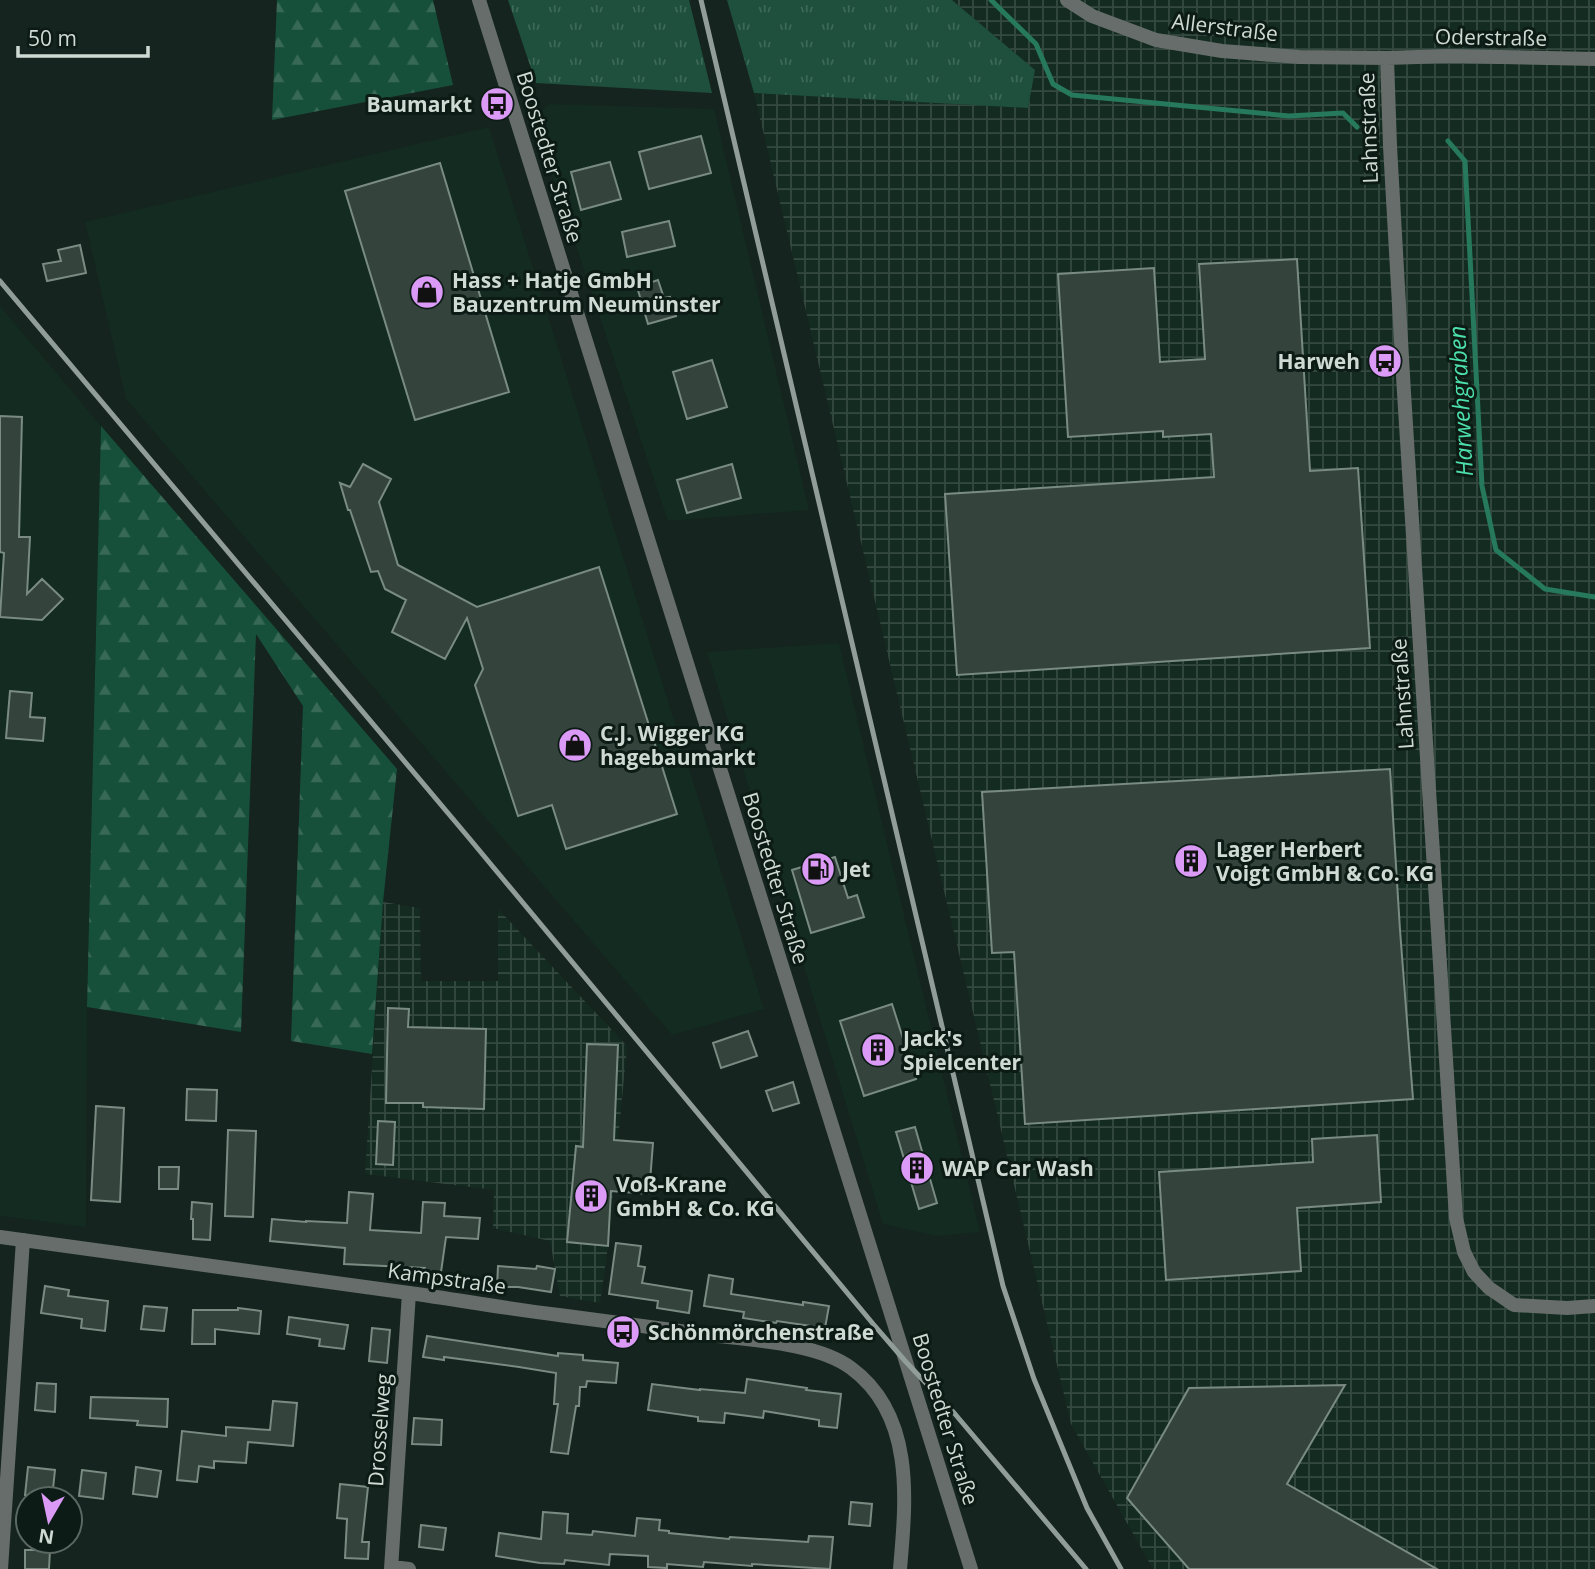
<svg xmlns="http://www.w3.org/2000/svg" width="1595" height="1569" viewBox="0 0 1595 1569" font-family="'Open Sans',sans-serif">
	<defs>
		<pattern id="industrial-grid" width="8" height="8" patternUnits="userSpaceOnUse" patternTransform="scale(1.75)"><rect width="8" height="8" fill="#142b21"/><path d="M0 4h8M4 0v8" fill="none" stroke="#354940"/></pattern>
		<pattern id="grass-tufts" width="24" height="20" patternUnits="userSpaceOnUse" patternTransform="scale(1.75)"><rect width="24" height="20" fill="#1e503d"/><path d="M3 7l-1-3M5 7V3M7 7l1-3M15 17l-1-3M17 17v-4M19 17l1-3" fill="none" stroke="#3e6958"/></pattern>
		<pattern id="forest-firs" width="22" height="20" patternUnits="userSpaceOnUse" patternTransform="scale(1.75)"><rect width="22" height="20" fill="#16503b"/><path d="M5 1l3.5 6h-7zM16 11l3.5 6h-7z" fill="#376956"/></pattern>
	</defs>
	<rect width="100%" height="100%" fill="#15241e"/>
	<path fill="#142b21" d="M550,104L714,109L809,510L668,521L533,117Z
		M489,127L764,1009L672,1035L126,399L85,222Z
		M0,306L101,426L87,1007L86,1227L0,1216Z
		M839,643L980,1232L937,1236L883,1224L707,652Z"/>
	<path fill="url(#industrial-grid)" d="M952,0H1595V1569H1153L1071,1424L754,93L1028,108L1035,70Z
		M383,902L420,908L421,981H498V909L627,1046L608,1246L600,1303L560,1296L550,1241L493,1228L494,1190L365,1174Z"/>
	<path fill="url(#grass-tufts)" d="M508,0H689L712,93L536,83Z
		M727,0H952L1035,70L1028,108L754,93Z"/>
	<path fill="url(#forest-firs)" d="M277,0H433L453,85L272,120Z
		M101,426L397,769L383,902L372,1054L291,1041L303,706L256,634L241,1032L87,1007Z"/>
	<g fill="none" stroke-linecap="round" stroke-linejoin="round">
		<path stroke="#26795c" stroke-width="5" d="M991,0L1036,44L1053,84L1072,95L1289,116L1343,113L1357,127
			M1448,141L1465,161L1482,486L1496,550L1545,589L1595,597"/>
	</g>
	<path fill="#34443d" stroke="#798b82" stroke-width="2" d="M701,136L711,173L649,189L639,152Z
		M610,162L621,199L581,210L571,172Z
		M440,163L509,392L415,420L345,191Z
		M669,221L675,246L627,257L622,232Z
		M80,245L86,273L47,281L43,264L61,261L58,250Z
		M1297,259L1310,471L1358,468L1370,648L957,675L945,494L1214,477L1211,434L1163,437V431L1068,437L1058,274L1154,268L1160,362L1205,359L1199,264Z
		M658,280L664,298L670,297L676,316L648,324L637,287Z
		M712,360L727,407L687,419L673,372Z
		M0,416L22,417L19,537H30L27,594L42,579L63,599L42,620L0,617L4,553L0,552Z
		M363,464L391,479L379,502L398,565L477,607L599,567L677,814L566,849L552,805L518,816L475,685L483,669L467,618L445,659L392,632L406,600L385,589L378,571L371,572L350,510H348L340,483L350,487Z
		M732,464L741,498L687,513L677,480Z
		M10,691L32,693L30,717L45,718L43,741L6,738Z
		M1390,769L1400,930L1413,1099L1025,1124L1014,952L992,953L982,792Z
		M835,857L848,898L857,895L864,917L811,933L792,870Z
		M892,1004L916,1079L864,1096L840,1021Z
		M388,1008L409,1009L408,1027L486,1029L484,1109L423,1107V1103H386Z
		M748,1031L757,1056L721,1068L713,1043Z
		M587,1044L618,1045L614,1140L653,1143L649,1194L611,1191L608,1246L567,1242L576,1146L583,1147Z
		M793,1082L799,1103L773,1111L766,1091Z
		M187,1089L217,1090L216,1121L186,1120Z
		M96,1106L124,1108L120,1202L91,1200Z
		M378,1121L395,1122L393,1165L376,1164Z
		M915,1127L937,1203L919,1209L896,1132Z
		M228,1130L256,1131L253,1217L225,1216Z
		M1377,1135L1381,1202L1297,1208L1301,1271L1166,1280L1159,1172L1313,1162L1312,1139Z
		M159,1167H179L178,1189H159Z
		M349,1192L373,1194L370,1230L421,1233L423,1202L445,1203L444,1216L480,1218L478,1239L446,1237L440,1279L424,1276L425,1268L344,1264L345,1248L270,1241L272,1219L306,1222V1221L347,1223Z
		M192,1202L212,1204L210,1240L193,1239V1219H191Z
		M616,1243L641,1246L638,1266L645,1267L642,1283L692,1291L689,1313L657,1308L658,1301L609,1294Z
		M498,1266L536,1269L537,1266L555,1269L551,1292L518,1287H497Z
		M709,1275L733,1279L731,1294L803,1305V1302L829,1306L825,1328L777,1321L776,1323L743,1318L744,1312L704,1306Z
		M45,1286L69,1290L68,1296L108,1301L105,1331L81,1328L82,1319L41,1313Z
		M144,1306L167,1308L164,1331L141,1329Z
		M238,1308L261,1311L259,1334L215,1329V1344H192L193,1310H238Z
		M289,1317L348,1325L344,1349L319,1346L320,1339L287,1334Z
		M372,1328L390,1330L387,1363L369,1361Z
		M427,1336L558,1356V1353L583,1355V1360L618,1363L616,1383L587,1381L586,1387H580L579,1406H576L568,1454L551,1452L558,1404H554L556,1373L519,1367L444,1357V1360L423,1357Z
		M747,1379L807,1388L806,1390L841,1394L837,1428L819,1426V1420L764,1411L763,1418L725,1413L724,1423L698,1421V1417L648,1410L652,1384L700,1390V1389L745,1393Z
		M37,1383L56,1384L55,1412L35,1410Z
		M1345,1385L1287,1484L1437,1569H1189L1127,1498L1189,1388Z
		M91,1397L168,1399L167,1427L137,1425L138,1421L90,1418Z
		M273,1401L297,1403L293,1446L248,1442L246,1463L214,1461V1468L199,1466L197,1482L177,1480L182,1431L226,1436V1427L270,1430Z
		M414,1418L442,1420L441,1445L412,1444Z
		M28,1467L55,1470L52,1498L25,1495Z
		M136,1467L161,1471L157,1497L133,1494Z
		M82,1470L106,1473L103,1499L79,1496Z
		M340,1484L368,1487L362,1542H369L368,1559L345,1558L347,1519L337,1518Z
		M851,1502L872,1504L870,1526L849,1524Z
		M543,1512L568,1514L567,1533L592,1535L593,1531L635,1536L637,1518L660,1520L659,1530L669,1531V1533L729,1539L730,1537L808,1542L809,1536L833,1537L830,1569L752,1564V1566L704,1562L703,1567L667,1564V1568L648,1567V1556L610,1554L609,1565L565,1560L564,1564L540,1563L496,1556L499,1533L541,1539Z
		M421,1525L446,1528L443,1550L419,1547Z
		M25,1550H50L49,1569H25Z"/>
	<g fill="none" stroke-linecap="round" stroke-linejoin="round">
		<path stroke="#666d6a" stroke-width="14" d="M1067,0L1092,16L1156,40L1222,51L1299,57L1387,58L1448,56L1595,59
			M1387,58L1390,146L1404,393L1456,1218L1464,1252L1474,1272L1489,1288L1514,1305L1567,1308L1595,1306
			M392,1567L409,1569
			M1,1569L23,1240
			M391,1569L409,1293"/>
		<path stroke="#666d6a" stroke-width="14" d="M479,0L971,1569
			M0,1237C136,1256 273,1274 409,1293C459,1300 509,1309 559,1315C609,1322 660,1328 710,1335C751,1340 818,1343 851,1368C915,1415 906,1500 900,1569"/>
		<path stroke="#919d98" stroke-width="5" d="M701,0L1003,1286L1034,1379L1087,1508L1121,1569
			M0,281L469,838L874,1325L906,1362L955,1414L1086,1569"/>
	</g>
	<defs>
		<g id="bus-disc" transform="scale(1.75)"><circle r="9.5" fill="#da9af6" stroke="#0c1b15"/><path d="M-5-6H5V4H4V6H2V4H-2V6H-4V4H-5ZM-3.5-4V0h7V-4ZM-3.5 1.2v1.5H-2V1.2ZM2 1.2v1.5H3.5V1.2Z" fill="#111"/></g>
		<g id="shop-disc" transform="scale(1.75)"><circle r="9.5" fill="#da9af6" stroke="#0c1b15"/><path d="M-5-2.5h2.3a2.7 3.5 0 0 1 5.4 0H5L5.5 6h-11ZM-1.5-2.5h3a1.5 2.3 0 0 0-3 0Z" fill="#111"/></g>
		<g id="building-disc" transform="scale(1.75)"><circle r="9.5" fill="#da9af6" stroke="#0c1b15"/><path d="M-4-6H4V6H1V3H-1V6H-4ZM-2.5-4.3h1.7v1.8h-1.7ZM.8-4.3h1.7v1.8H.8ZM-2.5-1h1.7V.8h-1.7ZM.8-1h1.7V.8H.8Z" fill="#111"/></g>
		<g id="fuel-disc" transform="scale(1.75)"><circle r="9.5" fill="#da9af6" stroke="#0c1b15"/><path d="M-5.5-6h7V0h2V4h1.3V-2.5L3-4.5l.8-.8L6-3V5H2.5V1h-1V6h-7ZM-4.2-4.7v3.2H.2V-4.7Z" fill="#111"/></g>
	</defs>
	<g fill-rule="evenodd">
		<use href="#bus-disc" x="497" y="104"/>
		<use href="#shop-disc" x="427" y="292"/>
		<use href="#bus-disc" x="1385" y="361"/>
		<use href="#shop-disc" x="575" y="745"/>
		<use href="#building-disc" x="1191" y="861"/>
		<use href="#fuel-disc" x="818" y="869"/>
		<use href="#building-disc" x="878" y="1050"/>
		<use href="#building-disc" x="917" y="1168"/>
		<use href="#building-disc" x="591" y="1196"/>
		<use href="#bus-disc" x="623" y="1332"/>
	</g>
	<g text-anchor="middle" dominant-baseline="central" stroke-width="6" stroke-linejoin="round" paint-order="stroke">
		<g font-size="21" fill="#d0dad5" stroke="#0c1b15">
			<text transform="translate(1225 27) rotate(7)">Allerstraße</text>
			<text transform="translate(1491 37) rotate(1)">Oderstraße</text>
			<text transform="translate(1368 128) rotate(-92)">Lahnstraße</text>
			<text transform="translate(550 157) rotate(73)">Boostedter Straße</text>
			<text transform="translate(1402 694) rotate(-94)">Lahnstraße</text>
			<text transform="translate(776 878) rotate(73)">Boostedter Straße</text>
			<text transform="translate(447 1278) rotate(8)">Kampstraße</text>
			<text transform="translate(946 1419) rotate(73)">Boostedter Straße</text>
			<text transform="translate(379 1430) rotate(-86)">Drosselweg</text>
		</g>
		<g font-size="21" font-weight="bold" fill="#d0dad5" stroke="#0c1b15" text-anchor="start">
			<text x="472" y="104" text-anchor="end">Baumarkt</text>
			<text x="452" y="280">Hass + Hatje GmbH<tspan x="452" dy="24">Bauzentrum Neumünster</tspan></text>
			<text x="1360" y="361" text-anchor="end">Harweh</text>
			<text x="600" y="733">C.J. Wigger KG<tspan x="600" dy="24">hagebaumarkt</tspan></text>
			<text x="1216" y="849">Lager Herbert<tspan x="1216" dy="24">Voigt GmbH &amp; Co. KG</tspan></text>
			<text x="842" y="869">Jet</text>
			<text x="903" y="1038">Jack's<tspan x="903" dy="24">Spielcenter</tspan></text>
			<text x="942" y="1168">WAP Car Wash</text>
			<text x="616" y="1184">Voß-Krane<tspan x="616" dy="24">GmbH &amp; Co. KG</tspan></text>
			<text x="648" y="1332">Schönmörchenstraße</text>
		</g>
		<g font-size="23" font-style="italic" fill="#4de0ac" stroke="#0c1b15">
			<text transform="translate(1460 401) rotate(-93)">Harwehgraben</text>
		</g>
	</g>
	<g transform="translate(49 1520) rotate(189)"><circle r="33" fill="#0c1b15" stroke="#5a6762" stroke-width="2"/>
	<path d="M0-5L12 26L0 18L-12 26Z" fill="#da9af6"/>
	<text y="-10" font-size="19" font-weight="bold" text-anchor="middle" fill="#d0dad5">N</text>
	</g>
	<path d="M18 46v10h130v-10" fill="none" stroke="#d0dad5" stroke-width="3.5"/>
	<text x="28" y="46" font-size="21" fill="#d0dad5" stroke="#0c1b15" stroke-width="5" paint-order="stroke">50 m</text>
</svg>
